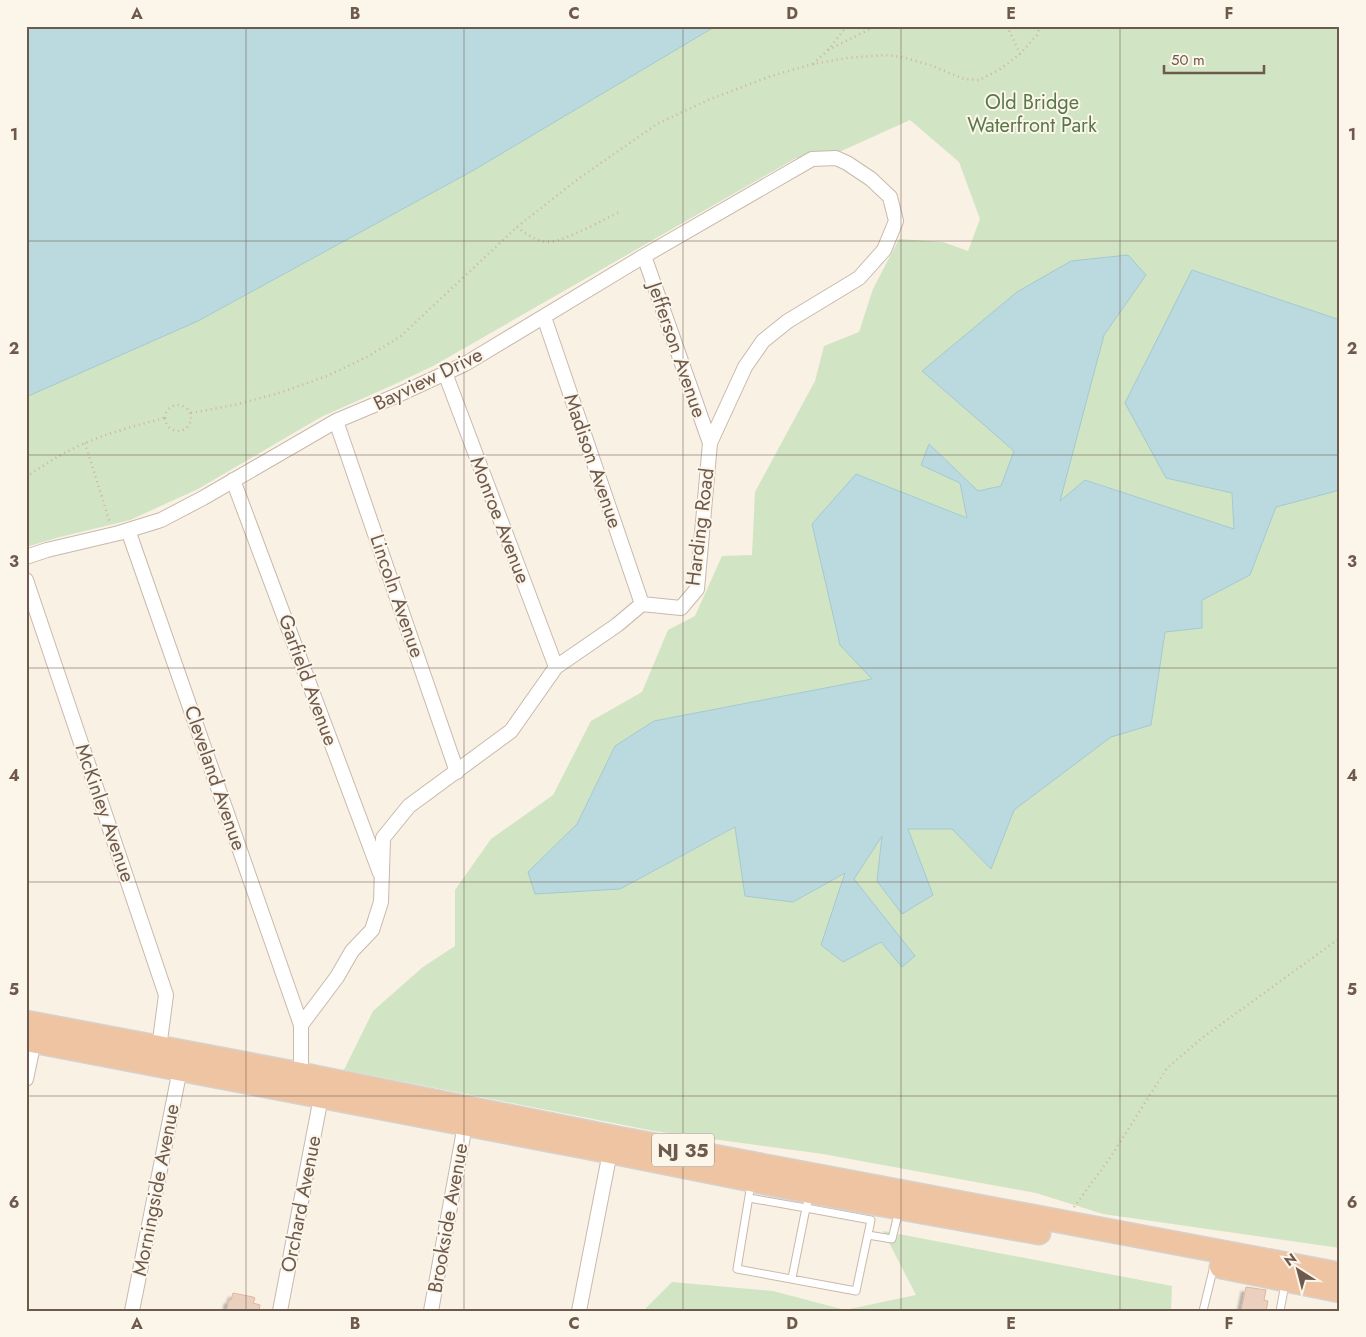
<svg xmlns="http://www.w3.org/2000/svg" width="1366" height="1337" viewBox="0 0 1366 1337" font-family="Jost,sans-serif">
	<defs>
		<filter id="shadow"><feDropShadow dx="-4.5" dy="4.5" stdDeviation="1" flood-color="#0004"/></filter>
	</defs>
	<rect width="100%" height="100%" fill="#f9f1e4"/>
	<path fill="#d1e4c4" d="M716,26H1331L1340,29V320L1192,270L1166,478L1232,493L1234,529L1086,480L1060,501L1104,335L1146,275L1014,451L1001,486L978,491L929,444L921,465L960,483L968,518L856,474L872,679L654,721L615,746L577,824L528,872L620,889L736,827L793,902L845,873L843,962L881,942L902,967L915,956L854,879L883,834L933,895L908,829H952L991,868L1013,810L1111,737L1151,725L1165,632L1202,628V600L1250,575L1276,507L1340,490V1248L1103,1214L1036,1193L823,1154L654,1131L344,1070L373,1011L423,967L455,946V890L491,839L553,795L591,721L642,692L668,630L695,616L722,556L752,555L755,492L815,381L824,346L859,332L873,289L899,239L943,242L968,251L980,219L959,162L910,120L837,153L796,158L433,366L393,385L321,417L198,489L130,520L60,537L26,547V397L198,321L474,170Z
		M883,1231L1172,1286L1171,1311H645L646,1308L672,1282L773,1291L845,1310L916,1295Z"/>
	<path fill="#bbdae0" stroke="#a3c9d0" d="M26,26H716L474,170L198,321L26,397Z
		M1128,255L1146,275L1104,335L1060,501L1085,480L1234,529L1232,493L1166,478L1125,403L1192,270L1340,320V490L1276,507L1250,575L1202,600V628L1165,632L1151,725L1111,737L1014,810L991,869L952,829H908L933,895L902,914L877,881L882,836L854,879L915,956L902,967L881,942L843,962L821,945L845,873L793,902L745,896L735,827L620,889L535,894L528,872L577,824L615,746L654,721L872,679L840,645L812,524L856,474L967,518L960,483L921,465L929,444L978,491L1001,486L1014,451L922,371L1017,292L1071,261Z"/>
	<path fill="#ebd0bf" stroke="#dbb8a1" filter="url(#shadow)" d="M1246,1287L1266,1290L1264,1300L1268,1301L1266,1311H1241Z
		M233,1293L253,1297L255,1298L253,1303L260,1305L259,1311H230L227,1309L229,1299L231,1300Z"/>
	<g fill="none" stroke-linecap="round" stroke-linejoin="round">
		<g stroke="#c8b9ac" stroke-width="9">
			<path id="service" d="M751,1184L737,1269L856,1291L871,1220L806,1208L792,1278
				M749,1198L806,1208L810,1194
				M868,1235L892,1239L899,1210
				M1203,1311L1214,1266
				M1280,1311L1285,1284"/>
		</g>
		<g stroke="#c8b9ac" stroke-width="16">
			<path id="minor" d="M644,256L710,443
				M544,317L642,604
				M445,373L556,667
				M336,421L457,772
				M233,480L380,873
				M128,530L301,1025
				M26,557L47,550L119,533L161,520L203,498L336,421L398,395L465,364L644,256L812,159L836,158L847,163L871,179L890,197L896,221L884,250L859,278L788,321L763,341L745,367L710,443L697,589L681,608L642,604L617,625L556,667L511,731L409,806L383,838L381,902L372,930L352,951L337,977L301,1025V1074
				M26,580L166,995L159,1048
				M26,1079L34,1041
				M132,1311L180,1069
				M280,1311L321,1097
				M431,1311L465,1125
				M579,1311L610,1152"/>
		</g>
		<g stroke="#d6d1cd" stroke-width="25">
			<path id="trunk" d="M26,1022L301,1074L618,1138L1340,1274
				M26,1040L610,1152L810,1192L1039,1233
				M1221,1267L1340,1291"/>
		</g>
		<path stroke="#cfb4a2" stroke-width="2.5" stroke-dasharray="1 4" stroke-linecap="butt" d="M1007,26L1020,54
			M828,50L876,26
			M813,64L828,50L847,26
			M517,227C526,234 537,242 549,242C565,241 605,219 621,211
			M165 418a13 13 0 1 1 26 0a13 13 0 1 1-26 0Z
			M191,413L234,405L276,394L327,376L367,357L401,336L517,227L578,179L657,124L708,100L771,76L813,64L847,58L884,55L902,57L930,65L964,79L979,80L999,70L1020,54L1037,35L1040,26
			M85,443L110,523
			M26,477C47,463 67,450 90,441C114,431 139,425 164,418
			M1074,1207L1110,1158L1167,1068L1202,1038L1340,938"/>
		<use href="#service" stroke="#fff" stroke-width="7"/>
		<use href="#minor" stroke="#fff" stroke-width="14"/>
		<use href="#trunk" stroke="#eec4a3" stroke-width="22"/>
	</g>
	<path fill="none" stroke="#6e594d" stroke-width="1" stroke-opacity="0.55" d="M246,26V1311M464,26V1311M683,26V1311M901,26V1311M1120,26V1311M26,241H1340M26,455H1340M26,668H1340M26,882H1340M26,1096H1340"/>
	<g text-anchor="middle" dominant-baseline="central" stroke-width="4" stroke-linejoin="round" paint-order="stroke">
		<rect fill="#fcf5e9" stroke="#99887c" stroke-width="1" x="652" y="1133.5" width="62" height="33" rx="4"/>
		<g font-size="19" font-weight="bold" fill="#6e594d">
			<text x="683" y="1150">NJ 35</text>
		</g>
		<g font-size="20" fill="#577849" stroke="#fcf5e9">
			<text x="1032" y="102">Old Bridge<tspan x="1032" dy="23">Waterfront Park</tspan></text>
		</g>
		<g font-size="20" fill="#6e594d" stroke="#fcf5e9">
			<text transform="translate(677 350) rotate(71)">Jefferson Avenue</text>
			<text transform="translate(428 379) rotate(-26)">Bayview Drive</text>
			<text transform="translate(593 461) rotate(71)">Madison Avenue</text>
			<text transform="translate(500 520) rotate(69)">Monroe Avenue</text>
			<text transform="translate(700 527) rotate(-83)">Harding Road</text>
			<text transform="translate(397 596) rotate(71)">Lincoln Avenue</text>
			<text transform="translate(308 680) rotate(70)">Garfield Avenue</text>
			<text transform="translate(215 778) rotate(71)">Cleveland Avenue</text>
			<text transform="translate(105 813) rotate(71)">McKinley Avenue</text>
			<text transform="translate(156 1190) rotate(-79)">Morningside Avenue</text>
			<text transform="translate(301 1204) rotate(-79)">Orchard Avenue</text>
			<text transform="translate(448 1218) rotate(-80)">Brookside Avenue</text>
		</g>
	</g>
	<rect width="1366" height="1337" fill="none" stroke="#fcf5e9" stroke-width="55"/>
	<g transform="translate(1298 1270) rotate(324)" stroke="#fcf5e9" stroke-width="4" paint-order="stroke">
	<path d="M0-4L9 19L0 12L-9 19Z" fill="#6e594d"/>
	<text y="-8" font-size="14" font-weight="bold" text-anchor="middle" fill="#6e594d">N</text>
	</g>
	<path d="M1164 65v8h100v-8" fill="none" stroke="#6e594d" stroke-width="2.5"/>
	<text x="1171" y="65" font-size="15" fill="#6e594d" stroke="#fcf5e9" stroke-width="4" paint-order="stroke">50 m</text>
	<rect x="28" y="28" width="1310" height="1282" fill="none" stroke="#6e594d" stroke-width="2"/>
	<g font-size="16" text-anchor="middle" font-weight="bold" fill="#6e594d">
		<text x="137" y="19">A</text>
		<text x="355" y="19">B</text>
		<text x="574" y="19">C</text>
		<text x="792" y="19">D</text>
		<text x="1011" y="19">E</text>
		<text x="1229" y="19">F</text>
		<text x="14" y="140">1</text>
		<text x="1352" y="140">1</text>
		<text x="14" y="354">2</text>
		<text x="1352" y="354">2</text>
		<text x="14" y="567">3</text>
		<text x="1352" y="567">3</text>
		<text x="14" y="781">4</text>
		<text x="1352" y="781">4</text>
		<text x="14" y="995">5</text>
		<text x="1352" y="995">5</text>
		<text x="14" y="1208">6</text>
		<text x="1352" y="1208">6</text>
		<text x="137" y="1329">A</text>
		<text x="355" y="1329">B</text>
		<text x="574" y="1329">C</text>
		<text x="792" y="1329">D</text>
		<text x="1011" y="1329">E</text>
		<text x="1229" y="1329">F</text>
	</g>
</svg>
